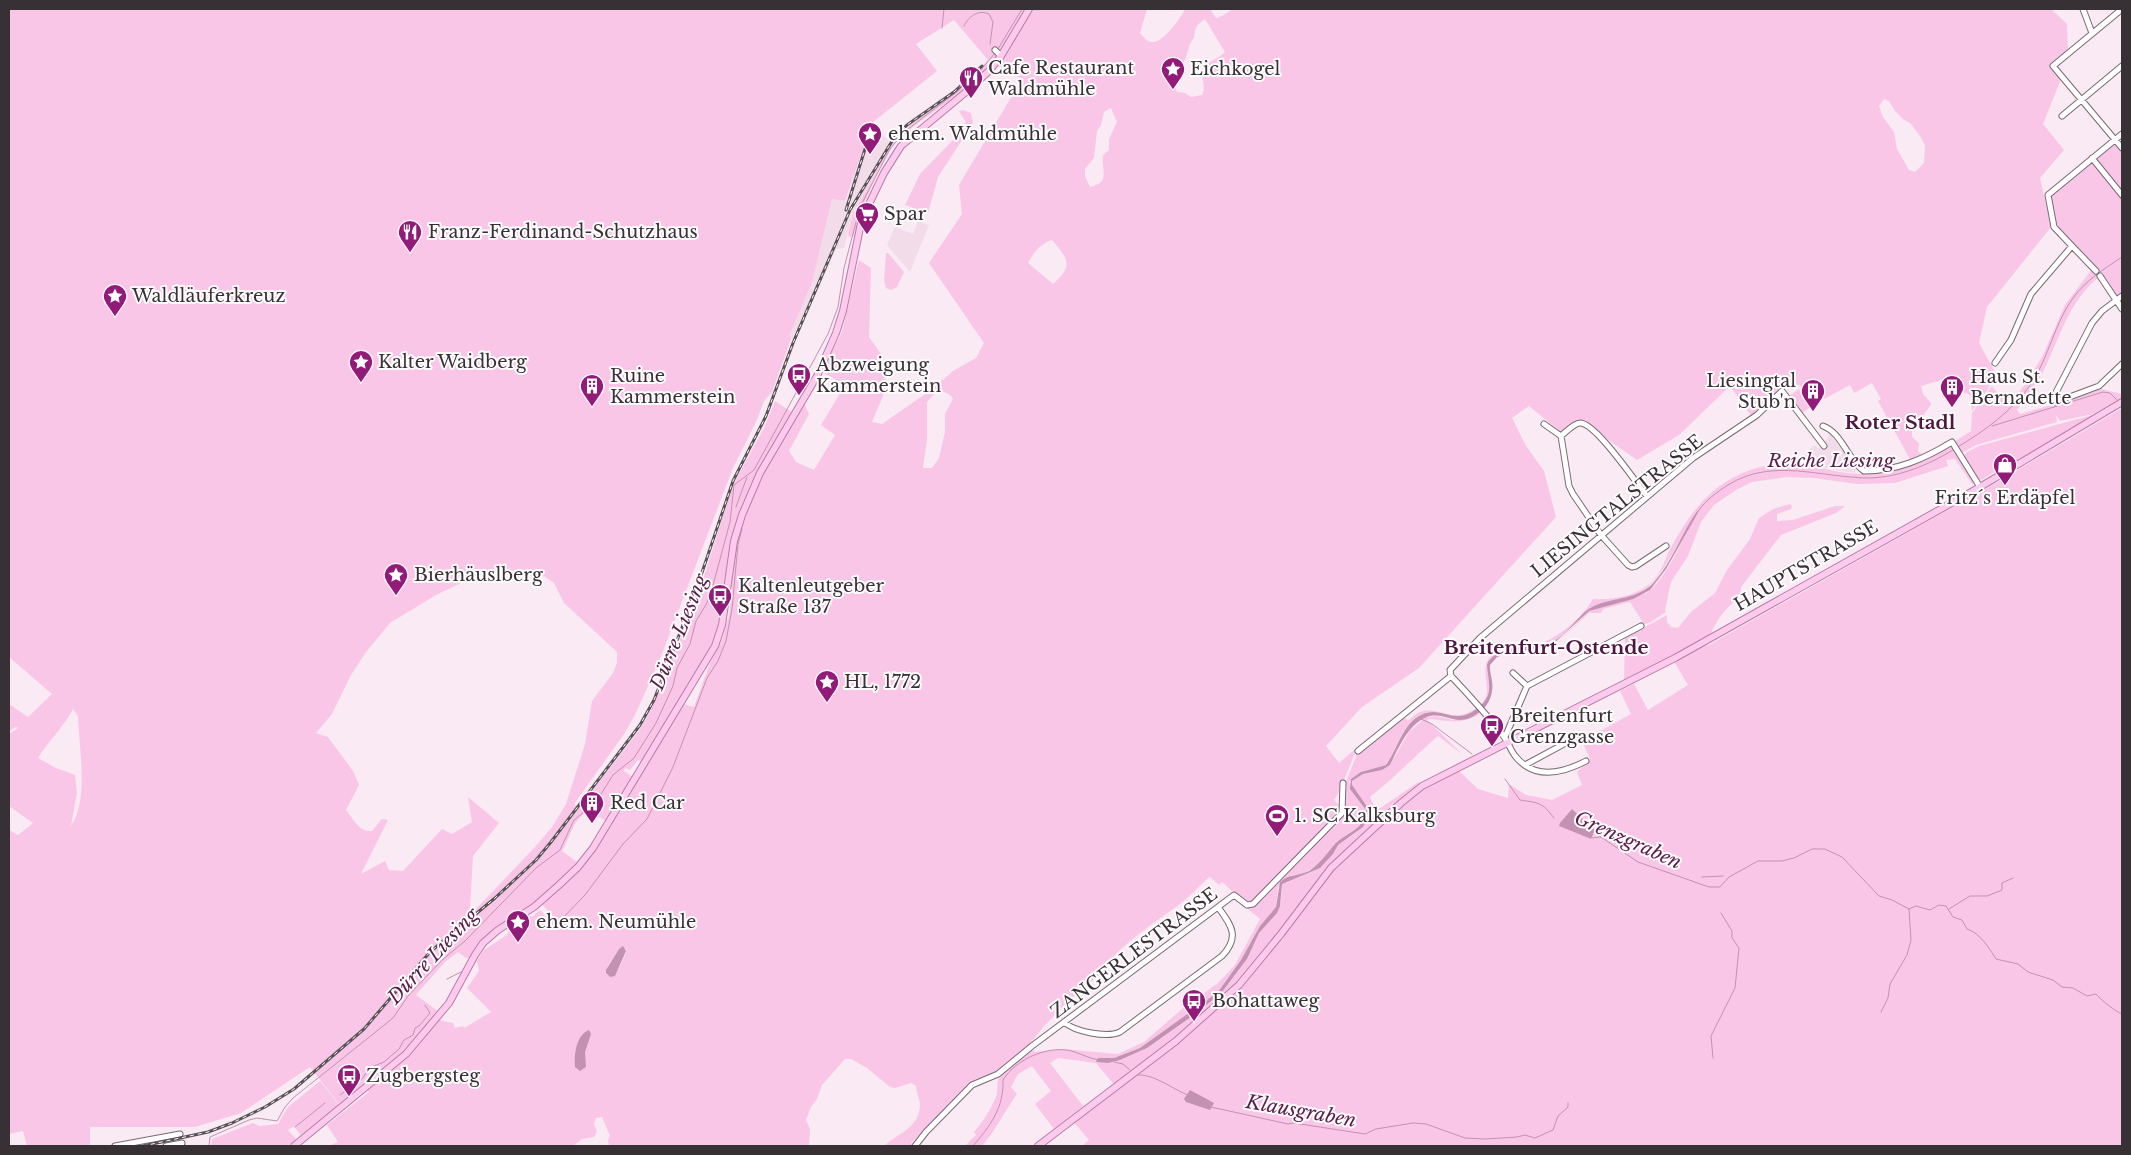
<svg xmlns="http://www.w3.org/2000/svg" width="2131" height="1155" viewBox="0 0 2131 1155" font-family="'Libre Baskerville',serif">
	<rect width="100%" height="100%" fill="#f9eaf3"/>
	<path fill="#f2dcea" d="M882,134L891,143L853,214L844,248L836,249L794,342L791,339L790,334L812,283L832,199L846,201L863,148Z
		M918,221L929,225L910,272L887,245L895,227L913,234Z
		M1830,434L1856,468L1855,473L1796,464L1814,445L1818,448L1826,444L1825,442Z"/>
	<path fill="#f9c6e8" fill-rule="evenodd" d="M9,9H1147L1140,33C1144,37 1147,43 1154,42C1164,41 1181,18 1185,9H1210L1216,18L1222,16L1233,9H2051L2067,24L2068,50L2050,65L2061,79L2043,124L2064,150L2040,178L2051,227L1987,307L1979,343L1994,370L1988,389L1972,411L1970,395L1966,393L1955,392L1945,379L1921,386L1923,394L1931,403L1930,406L1912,431V437L1919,443L1918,452L1924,455L1946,441L1947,442L1926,456L1911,461L1878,401L1881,399L1872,383L1854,393L1850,385L1824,399L1821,394L1809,398L1800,385L1782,384L1771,399L1752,417L1730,386L1679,435L1637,460L1583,422H1577L1562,433L1529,406L1512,418L1526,446L1544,471L1556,517L1419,668L1362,707L1326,746L1339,763L1354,750L1356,751L1338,794L1334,800L1341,807L1340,812L1253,901L1246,903L1222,882L1219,885L1210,877L1207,879C1198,887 1190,896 1181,903C1165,916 1110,951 1106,969L1074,996L1044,1026L1028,1046L998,1072L988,1077L976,1079L970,1084L911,1143L913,1146H884C898,1133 918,1129 920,1106C920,1099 916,1093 916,1086L911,1083L895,1088L890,1087L867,1068L851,1059H845L822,1085L817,1099L811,1107L806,1120L810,1129L809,1146H609L608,1140L610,1136L602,1117L596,1118L594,1124L597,1131L594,1137L582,1139L573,1146H329L338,1142L327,1125L369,1092L365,1087H360L339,1104L310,1067L241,1113L195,1127H90V1146H27L23,1131L9,1134V830L18,835L33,823L9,806V734L18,728L16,727L9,731V704L28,717L52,694L9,657ZM1205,19L1225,52C1219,59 1206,61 1203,70C1200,79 1207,87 1202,95L1191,97L1185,93L1177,92L1173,81V73C1179,68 1183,64 1186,57C1189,50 1188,44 1194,38C1195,28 1196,25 1205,19ZM954,20L988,60L964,85L903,131L891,143L853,214L848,234L849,237L855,236C859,212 882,156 899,139C928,112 967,94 991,62L1022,79L959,185L962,214L929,263L984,343L976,358L953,371L931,390L882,424L872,422L886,389L881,354L869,337L871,268L859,260L842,332L822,372L835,379L839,395L821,425L835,435L814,470L796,462L789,451L809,414L804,403L796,415L775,401L765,426L733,485L700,589L651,710L640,729L579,808L574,804L624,734L635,715L660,659L733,468L756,422L764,401L772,392L791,339L790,334L812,283L832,199L845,201L872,123L937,71L916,44ZM1884,99L1889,101L1895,111L1904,120L1910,123L1920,136L1925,145L1924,163L1915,172L1909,170L1897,149L1894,132L1883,117L1879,106ZM1111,108L1117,122L1109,139V150L1103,155C1101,170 1111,183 1090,187L1085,176V169L1094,158L1097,131L1101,125L1104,112ZM1052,240C1069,259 1073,267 1053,284L1028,263C1033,253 1041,243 1052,240ZM944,392L950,395L953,399L945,414V432L939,458L932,468H923L927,440V402L935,393ZM490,569L538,572L554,583L564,603L617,652V663L613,673L592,701L585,744L566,804L552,827L535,847L474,911L470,908L473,856L499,823L468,797L472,822L452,834L442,829L403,871L389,870L385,861L361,874L388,820L382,819L372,831C359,832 354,820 346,810L359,785L353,771L328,737L316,733L332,714L351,675L366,652L390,623L436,595ZM724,586L732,587L729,615L722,640L710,663L694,707L683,704L581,865L562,851C574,831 570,821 593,808L597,810L594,814L606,821L633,777L624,771L625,768L630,770L638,760L642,762L713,642L719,624ZM73,709L78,716C79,747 89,801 71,826L77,793L75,775L56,768L38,758C48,741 64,727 73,709ZM539,901L550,913L546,916L540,910L532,917L530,916C523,921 509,926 507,935L484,950L477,961L479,971L467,988L491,1012L464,1028L463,1026L455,1028L453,1023L442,1021L436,1016L439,1012L416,995L445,962L458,952L466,958H469L482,943ZM619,949H626V953L615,976L607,975L608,966Z
		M963,110L971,113L973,123L938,177L928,213L905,205L920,174L956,137L953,133L966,122L959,111Z
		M2112,145H2116L2122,152V191L2097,160V156Z
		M2090,163H2094L2122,197V294L2117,297L2098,269L2056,226L2050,196Z
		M886,253H888L904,272L897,287L891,290L886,288L884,281Z
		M2092,269L2099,277C2068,302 2060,338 2043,372C2036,385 2025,397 2017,410L2020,414L2076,398L2101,389L2122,394V397L2093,414L2060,421L2056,415L2057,422L1976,445L1962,453L1954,442L1971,431L1972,413L1992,386L2007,405H2010L2030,377L2043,355L2065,305Z
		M1799,389L1812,406L1802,413L1789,396Z
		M2122,408V1146H1082L1089,1140L1073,1121L1116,1087L1096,1063L1058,1058L1050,1063L1083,1106L1054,1129L1035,1104L1051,1091L1032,1066L1018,1074L1011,1087L1017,1094C1004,1112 996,1130 982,1146H965L976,1135L974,1132C982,1123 991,1109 996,1097C999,1089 995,1081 1001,1074C1007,1065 1021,1057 1030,1049L1035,1052L1063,1049L1118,1054L1144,1042L1182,1009L1218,983L1235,965L1260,919L1244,906L1250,908L1255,905L1344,814L1346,810L1345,784L1357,754L1404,717L1408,721C1412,718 1416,713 1420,712C1441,705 1453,727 1479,706C1495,693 1481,678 1487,662C1489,655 1496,654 1500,650L1502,652C1512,644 1524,647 1536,645C1556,640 1583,617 1593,599C1614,600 1641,596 1655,578C1662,570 1665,560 1669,551C1686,520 1703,493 1736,476C1753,467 1779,462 1798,464C1821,467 1843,475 1866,474C1898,472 1924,461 1951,444L1974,481L1972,486V484L1955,459L1946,460L1948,466L1895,483L1857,484L1814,478L1786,477L1752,482L1736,490L1714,505L1701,522L1688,556L1671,582L1665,610L1666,612L1649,623L1644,624L1630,602L1603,609L1601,613H1589L1560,640L1583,617L1581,615C1572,625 1564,636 1552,641C1532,650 1499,643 1487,664C1487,672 1490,682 1489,691C1488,697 1484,703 1479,707C1454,728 1443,704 1421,715C1403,723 1396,750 1386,765L1361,772L1349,782L1366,810V815L1361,825L1336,844L1318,865L1302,874L1292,875L1278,887L1276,907L1260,926L1241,960L1218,992L1140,1048L1114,1058H1098L1096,1062L1108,1063L1120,1060L1147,1048L1198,1012L1222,992L1247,959L1259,933L1273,917L1281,902L1282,884L1320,868L1333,854L1338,845L1357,832L1367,819C1365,800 1360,801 1351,785L1352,781L1363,774L1382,770L1390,765L1409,732L1425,718L1436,716L1453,720L1481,713C1462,725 1451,721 1430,719L1427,720L1462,754L1438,736C1415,756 1394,778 1370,797L1376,811L1420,781L1410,793L1459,771L1478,789L1508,798L1509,784L1526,795L1552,800L1582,785L1577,772L1590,759L1582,741L1631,714L1620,691L1634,684L1648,710L1688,685L1673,660L1624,680L1625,638L1667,615V622L1671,627L1678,628L1691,612L1715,593L1727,570L1750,539L1759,518L1773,509L1790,504L1792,506L1791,509L1777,514V521L1793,520L1835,506H1845L1836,513L1781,535L1741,587L1740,597C1724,608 1711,627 1707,646L2001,480ZM1698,511L1699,512C1682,536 1669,578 1645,594L1643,591C1669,570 1678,537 1698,511ZM1572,809L1595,830L1591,839L1559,826Z
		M2096,414L2011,466L2001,468L1981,480L1977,478L1963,457L1967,452L1979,446Z
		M320,1081L340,1106L301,1136L294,1126L288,1130L297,1140L287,1146H211L212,1139L253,1123L259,1126L278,1124L288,1107Z"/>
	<path fill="#c391b2" d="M1698,510L1699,511L1666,569L1650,590L1633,599L1589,611L1552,645L1503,655L1497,657L1490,665C1489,673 1494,682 1492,691C1491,699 1487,706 1481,711C1457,731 1447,710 1427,717C1408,724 1398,749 1390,765L1382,770L1363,774L1352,781V785L1368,808L1367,819L1363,827L1338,845L1333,854L1320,868L1282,884L1280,906L1277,913L1259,933L1247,959L1222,992L1198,1012L1147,1048L1120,1060L1108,1063L1096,1062L1098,1058H1114L1140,1048L1218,992L1241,960L1260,926L1276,907L1280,882C1289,874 1299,876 1309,871C1321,863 1327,853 1336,843C1348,832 1365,829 1366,810L1350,789L1351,779L1361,772L1386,765C1397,750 1403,723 1421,715C1443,704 1454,728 1479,707C1484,703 1488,697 1489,691C1490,682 1487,672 1487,664C1500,641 1537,651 1557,639C1571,630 1579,613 1594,606C1614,597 1638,600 1654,582C1673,561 1681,533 1698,510Z
		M1572,809L1595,830L1591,839L1559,826L1560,823Z
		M623,946L626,951L615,976L610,977L606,973V970L619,949Z
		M589,1030L591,1034L585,1052L586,1067L580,1071L575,1067C574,1055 576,1035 589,1030Z
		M1190,1090L1214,1103L1210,1110L1186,1102L1184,1099Z"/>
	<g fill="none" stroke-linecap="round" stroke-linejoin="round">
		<path stroke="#c391b2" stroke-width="1" d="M964,26C968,17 978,9 989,14L993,22L990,44
			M942,28L944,9
			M998,49L1022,9
			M1992,426L2103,392L2110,393L2119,402
			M1956,448C1986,430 2011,412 2031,384C2049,357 2054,324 2073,298C2086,280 2104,269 2122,257
			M736,507L747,477
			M1699,510C1705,501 1717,492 1728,485C1773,457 1821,478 1870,478C1900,477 1928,465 1953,450
			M1421,719L1432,724L1472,754
			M1505,779L1520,800C1539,803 1542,802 1554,818
			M1592,838L1601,837L1638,862L1709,887H1720L1729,877L1758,861H1782L1794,858L1812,849H1825L1842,857L1879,896L1892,900L1909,909L1916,906L1930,910L1939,905L1946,906L1953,917L1962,920L1967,929C1980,933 1989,948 1996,959L2018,964L2028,972L2053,980L2062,987L2073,988L2087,996L2096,994C2100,999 2116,1012 2122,1014
			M1702,877L1723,876
			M1949,909L1970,896H1987L2002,890V883L2013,878
			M561,920L585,895L623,844L647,819L673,767L707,678L718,661L726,641L732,609L738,544L742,529
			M447,979L461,972
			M1881,1012L1888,998L1890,984L1907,955L1911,940L1909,909
			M1713,1058L1711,1036L1735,988L1739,948L1732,938V931L1721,913
			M1114,1062L1123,1064L1130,1070
			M1136,1075C1153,1073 1172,1089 1188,1095
			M340,1095L363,1078L369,1068L384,1062L399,1049L404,1040L413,1035L415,1028L419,1026L430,1013L425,1005
			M1211,1107L1288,1124L1294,1123L1365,1134L1376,1129L1413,1123L1426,1124L1465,1138L1485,1139L1517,1137L1525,1135L1535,1138L1553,1130L1558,1116L1568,1107V1103
			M295,1127L325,1103
			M209,1146L210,1137L249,1120L257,1118L277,1121L285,1107L293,1098L393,1018L408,996L442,960L465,941L536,868L560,850L574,820L596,802L613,775L634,758L656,723L673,686L677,668L690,644L696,621L707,603L712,589L730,522L734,485L754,470L828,334L838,307L844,268L860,207L890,149L904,132L958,91L980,71L996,52
			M973,1146C990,1126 1004,1108 1003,1080C1016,1059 1048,1045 1072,1051C1081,1054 1089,1058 1098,1060"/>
		<g stroke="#786a73" stroke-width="7">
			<path id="minor" d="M2083,9L2092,33
				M2122,9L2053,66L2122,148
				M995,50L1001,56
				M2062,116L2122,66
				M2092,158L2122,195
				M2072,246L2096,271
				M2100,276L2122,309
				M2122,296L2102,311L2092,323L2052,400L2056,402L2099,386L2122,364
				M1995,363L2011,340L2031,294L2072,246L2054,227L2048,195L2122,134
				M1544,424L1561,436
				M1823,426C1842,433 1848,460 1864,471C1897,471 1924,459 1952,442L1980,487
				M1647,496C1636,483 1596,423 1580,423C1574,423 1566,432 1561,436L1569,486L1573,494L1601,535L1628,565L1632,567L1636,566L1666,546
				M1513,673L1527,686
				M1451,676L1450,670L1480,638L1693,458L1757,415L1782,391L1824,446
				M1451,676C1469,695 1486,714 1502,734C1508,741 1510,750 1516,757C1535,780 1563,773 1586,761
				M1505,737L1527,686L1641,626
				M1358,751L1451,676
				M1525,765L1575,738
				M1064,1022C1075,1032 1107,1038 1120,1032L1222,956C1240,937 1232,926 1218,907
				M115,1146L180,1134
				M166,1146L182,1143
				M915,1146L926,1132L972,1085L998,1074L1032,1046L1234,895L1247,905L1253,904L1342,813L1343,783"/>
		</g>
		<g stroke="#b87da5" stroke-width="8">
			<path id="major" d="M294,1146L406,1054L449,1003L475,955L483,943L498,930L534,907L559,885L578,867L593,848L715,646L722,625L734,541L742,515L760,473L817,376L836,333L843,311L861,223L870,202L884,173L901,146L966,92L989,71L1001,56L1029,9
				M1038,1146L1176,1041L1239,985L1281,934L1331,868L1401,803L1422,786L1675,658L1980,487L2122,402"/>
		</g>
		<use href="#minor" stroke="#fff" stroke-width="5"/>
		<use href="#major" stroke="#fecaee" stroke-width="6"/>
		<g stroke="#575054" stroke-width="3">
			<path id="rail" d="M846,210L865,149
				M143,1146L208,1132L232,1123L265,1107L294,1089L364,1029L430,952L495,898L536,860L551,842L640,725L654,700L693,599L733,481L766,416L793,343L850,210L894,138L907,125L954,92L982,66"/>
		</g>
		<use href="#rail" stroke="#fefbfd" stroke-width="1" stroke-dasharray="4" stroke-linecap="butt"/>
	</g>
	<defs>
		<g id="sight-pin" transform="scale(1.25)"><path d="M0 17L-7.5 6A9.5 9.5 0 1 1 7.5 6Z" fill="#921a78" stroke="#fefbfd"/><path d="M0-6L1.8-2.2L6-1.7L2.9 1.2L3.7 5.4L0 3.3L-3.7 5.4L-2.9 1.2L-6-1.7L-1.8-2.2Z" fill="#fff"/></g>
		<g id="restaurant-pin" transform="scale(1.25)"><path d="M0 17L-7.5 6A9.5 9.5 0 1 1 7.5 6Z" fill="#921a78" stroke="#fefbfd"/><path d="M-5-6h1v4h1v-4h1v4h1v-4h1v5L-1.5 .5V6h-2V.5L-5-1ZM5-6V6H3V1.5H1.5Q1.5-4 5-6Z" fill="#fff"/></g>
		<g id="supermarket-pin" transform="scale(1.25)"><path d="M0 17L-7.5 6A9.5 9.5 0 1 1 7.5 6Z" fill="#921a78" stroke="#fefbfd"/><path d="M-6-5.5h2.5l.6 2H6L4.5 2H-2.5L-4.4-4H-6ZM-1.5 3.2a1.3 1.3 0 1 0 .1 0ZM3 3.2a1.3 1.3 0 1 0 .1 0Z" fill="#fff"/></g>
		<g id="bus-pin" transform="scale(1.25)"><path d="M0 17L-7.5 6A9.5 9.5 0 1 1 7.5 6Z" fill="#921a78" stroke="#fefbfd"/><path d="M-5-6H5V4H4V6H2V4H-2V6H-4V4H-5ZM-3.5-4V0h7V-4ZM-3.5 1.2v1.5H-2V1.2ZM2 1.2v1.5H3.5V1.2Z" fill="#fff"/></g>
		<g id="building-pin" transform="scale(1.25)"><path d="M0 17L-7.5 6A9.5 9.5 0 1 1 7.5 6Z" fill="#921a78" stroke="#fefbfd"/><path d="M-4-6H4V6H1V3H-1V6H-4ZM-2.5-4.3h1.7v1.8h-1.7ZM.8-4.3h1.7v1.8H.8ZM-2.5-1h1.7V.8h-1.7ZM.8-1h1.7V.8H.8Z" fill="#fff"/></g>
		<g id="shop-pin" transform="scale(1.25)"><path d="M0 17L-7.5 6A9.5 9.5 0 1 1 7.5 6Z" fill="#921a78" stroke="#fefbfd"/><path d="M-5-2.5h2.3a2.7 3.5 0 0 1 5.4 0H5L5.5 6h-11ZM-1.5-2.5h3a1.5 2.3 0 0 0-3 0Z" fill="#fff"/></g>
		<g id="stadium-pin" transform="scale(1.25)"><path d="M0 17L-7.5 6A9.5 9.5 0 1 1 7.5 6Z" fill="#921a78" stroke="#fefbfd"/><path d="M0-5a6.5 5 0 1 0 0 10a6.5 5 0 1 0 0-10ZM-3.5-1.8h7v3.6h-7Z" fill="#fff"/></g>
	</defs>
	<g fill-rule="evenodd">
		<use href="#sight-pin" x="1173" y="69"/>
		<use href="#restaurant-pin" x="971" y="78"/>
		<use href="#sight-pin" x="870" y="134"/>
		<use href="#supermarket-pin" x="867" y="214"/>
		<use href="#restaurant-pin" x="410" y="232"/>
		<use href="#sight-pin" x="115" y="296"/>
		<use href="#sight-pin" x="361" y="362"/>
		<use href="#bus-pin" x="799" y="375"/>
		<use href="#building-pin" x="592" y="386"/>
		<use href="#building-pin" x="1952" y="387"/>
		<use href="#building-pin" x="1813" y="391"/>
		<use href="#shop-pin" x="2005" y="465"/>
		<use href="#sight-pin" x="396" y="575"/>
		<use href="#bus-pin" x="720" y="596"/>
		<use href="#sight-pin" x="827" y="682"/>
		<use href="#bus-pin" x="1492" y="726"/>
		<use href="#building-pin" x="592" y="803"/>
		<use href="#stadium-pin" x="1277" y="816"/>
		<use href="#sight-pin" x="518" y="922"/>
		<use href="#bus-pin" x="1194" y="1001"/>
		<use href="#bus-pin" x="349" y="1076"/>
	</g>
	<g text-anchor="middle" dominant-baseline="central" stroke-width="4" stroke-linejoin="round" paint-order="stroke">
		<g font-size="18" fill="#373135" stroke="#fefbfd" text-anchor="start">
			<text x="988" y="68">Cafe Restaurant<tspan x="988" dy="21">Waldmühle</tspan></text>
			<text x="1190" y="69">Eichkogel</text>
			<text x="888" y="134">ehem. Waldmühle</text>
			<text x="884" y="214">Spar</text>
			<text x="428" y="232">Franz-Ferdinand-Schutzhaus</text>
			<text x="132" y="296">Waldläuferkreuz</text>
			<text x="378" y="362">Kalter Waidberg</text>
			<text x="816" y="365">Abzweigung<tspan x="816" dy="21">Kammerstein</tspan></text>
			<text x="610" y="376">Ruine<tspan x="610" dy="21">Kammerstein</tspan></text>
			<text x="1970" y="377">Haus St.<tspan x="1970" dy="21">Bernadette</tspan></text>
			<text x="1796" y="381" text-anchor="end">Liesingtal<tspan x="1796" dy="21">Stub'n</tspan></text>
			<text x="2005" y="498" text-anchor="middle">Fritz´s Erdäpfel</text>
			<text x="414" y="575">Bierhäuslberg</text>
			<text x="738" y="586">Kaltenleutgeber<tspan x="738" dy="21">Straße 137</tspan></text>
			<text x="844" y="682">HL, 1772</text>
			<text x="1510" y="716">Breitenfurt<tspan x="1510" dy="21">Grenzgasse</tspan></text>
			<text x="610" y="803">Red Car</text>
			<text x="1294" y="816">1. SC Kalksburg</text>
			<text x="536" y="922">ehem. Neumühle</text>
			<text x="1212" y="1001">Bohattaweg</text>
			<text x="366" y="1076">Zugbergsteg</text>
		</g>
		<g font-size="18" fill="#373135" stroke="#fefbfd">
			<text transform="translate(1617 506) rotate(-39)">LIESINGTALSTRASSE</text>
			<text transform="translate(1806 566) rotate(-30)">HAUPTSTRASSE</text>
			<text transform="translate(1134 953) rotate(-37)">ZANGERLESTRASSE</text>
		</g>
		<g font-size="19" font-weight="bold" fill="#4e1640" stroke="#fefbfd">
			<text x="1900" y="422">Roter Stadl</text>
			<text x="1546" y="647">Breitenfurt-Ostende</text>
		</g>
		<g font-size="19" font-style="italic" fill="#591d49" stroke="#fefbfd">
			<text x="1831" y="460">Reiche Liesing</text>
			<text transform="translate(679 632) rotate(-68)">Dürre Liesing</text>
			<text transform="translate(1628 840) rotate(24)">Grenzgraben</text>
			<text transform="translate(433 956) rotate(-47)">Dürre Liesing</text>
			<text transform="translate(1301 1111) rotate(10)">Klausgraben</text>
		</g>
	</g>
	<rect width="2131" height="1155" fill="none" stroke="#373135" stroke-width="20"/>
</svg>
